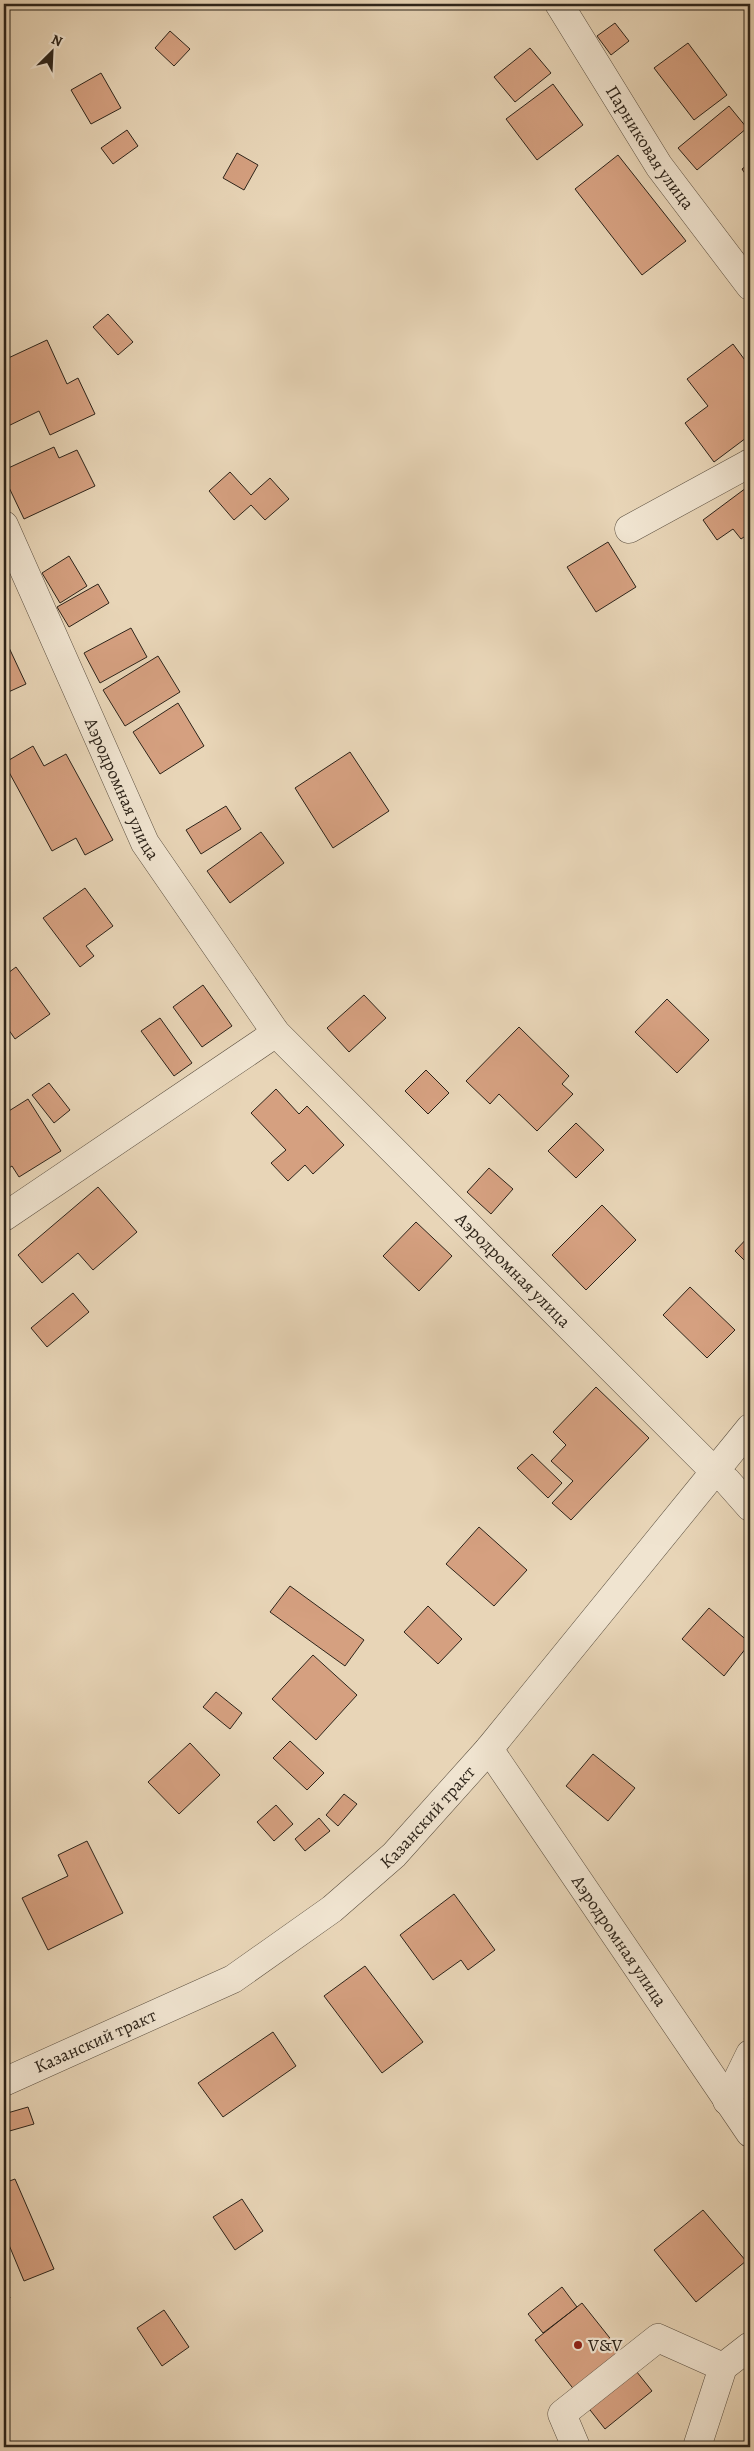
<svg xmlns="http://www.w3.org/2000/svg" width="754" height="2451" viewBox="0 0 754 2451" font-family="Alegreya,serif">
	<rect width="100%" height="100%" fill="#e8d5b7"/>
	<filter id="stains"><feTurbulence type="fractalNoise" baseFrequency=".004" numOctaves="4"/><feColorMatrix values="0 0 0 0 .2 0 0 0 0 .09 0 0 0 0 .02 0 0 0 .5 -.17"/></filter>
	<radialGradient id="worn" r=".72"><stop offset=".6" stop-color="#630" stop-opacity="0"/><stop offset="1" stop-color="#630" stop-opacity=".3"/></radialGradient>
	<path fill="#d5a080" stroke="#2d241a" d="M615,23L629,41L611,55L597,36Z
		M170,31L190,49L174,66L155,48Z
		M688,43L727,95L694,120L654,68Z
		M530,48L551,73L515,102L494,77Z
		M101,73L121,108L91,124L71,90Z
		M553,84L583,125L537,160L506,119Z
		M729,106L747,128L697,170L678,148Z
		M127,130L138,146L113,164L101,148Z
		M237,153L258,165L244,190L223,178Z
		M618,155L686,241L642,275L575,189Z
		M750,163V181L742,169Z
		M108,314L133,342L118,355L93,327Z
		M47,340L67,384L78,378L95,414L50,435L39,411L4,428V360Z
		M733,344L750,367V435L714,462L685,423L708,406L687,379Z
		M54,447L59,458L77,450L95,486L24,519L4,477V470Z
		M230,472L251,495L270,478L289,499L265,520L251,505L234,520L209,491Z
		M746,488L750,493V533L741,539L733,529L717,540L703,520Z
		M608,542L636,587L596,612L567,567Z
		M69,556L87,586L60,603L42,573Z
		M98,584L109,603L69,627L57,607Z
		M131,628L147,657L100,683L84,653Z
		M4,637L26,684L4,694Z
		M158,656L180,692L125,726L103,690Z
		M178,703L204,746L160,774L133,732Z
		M33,746L44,766L66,754L113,840L85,855L76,838L52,851L4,763Z
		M350,752L389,811L333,848L295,788Z
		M226,806L241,829L201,854L186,830Z
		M261,832L284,863L230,903L207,871Z
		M85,888L113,926L86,946L94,956L80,967L43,918Z
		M16,967L50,1014L15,1039L4,1023V976Z
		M203,985L232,1026L202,1047L173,1007Z
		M364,995L386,1018L349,1052L327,1028Z
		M667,999L709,1040L677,1073L635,1032Z
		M160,1018L192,1063L174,1076L141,1031Z
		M519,1027L569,1076L562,1084L573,1094L537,1131L499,1094L490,1104L466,1081Z
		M426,1070L449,1093L428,1114L405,1091Z
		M49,1083L70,1110L54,1123L32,1095Z
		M276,1089L299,1114L307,1106L344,1145L313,1174L305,1165L288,1181L271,1163L286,1150L251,1113Z
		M28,1099L61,1151L19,1177L12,1166L4,1171V1114Z
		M576,1123L604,1150L576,1178L548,1151Z
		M489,1168L513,1189L491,1214L467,1192Z
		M98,1187L137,1232L93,1270L78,1253L42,1283L18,1255Z
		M602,1205L636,1240L586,1290L552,1255Z
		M416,1222L452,1256L419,1291L383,1256Z
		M750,1235V1266L735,1251Z
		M690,1287L735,1330L707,1358L663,1315Z
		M73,1293L89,1312L47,1347L31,1328Z
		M596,1387L649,1438L571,1520L552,1503L573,1481L551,1461L566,1445L553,1432Z
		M532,1454L562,1483L548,1498L517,1468Z
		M479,1527L527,1570L494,1606L446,1564Z
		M290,1586L364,1640L345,1666L270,1612Z
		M428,1606L462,1639L438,1664L404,1632Z
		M709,1608L750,1643L724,1676L682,1639Z
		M313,1655L357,1695L316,1740L272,1699Z
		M216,1692L242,1713L230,1729L203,1707Z
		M290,1741L324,1773L307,1790L273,1758Z
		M190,1743L220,1775L179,1814L148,1782Z
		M593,1754L635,1788L608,1821L566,1786Z
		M344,1794L357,1804L338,1826L326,1815Z
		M276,1805L293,1824L274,1841L257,1822Z
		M319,1818L330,1831L305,1851L295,1839Z
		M87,1841L123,1913L48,1950L22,1898L68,1876L58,1855Z
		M454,1894L495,1950L468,1970L461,1960L433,1980L400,1935Z
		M365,1966L423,2042L382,2073L324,1996Z
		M273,2032L296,2066L223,2117L198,2083Z
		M28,2107L34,2124L6,2132L4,2114Z
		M15,2179L54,2269L24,2281L4,2233V2183Z
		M242,2199L263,2231L235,2250L213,2217Z
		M703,2210L746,2261L696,2302L654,2250Z
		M4,2283L10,2298L4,2301Z
		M562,2287L577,2307L543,2333L528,2314Z
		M582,2303L652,2391L605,2429L535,2340Z
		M164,2310L189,2347L162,2366L137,2328Z"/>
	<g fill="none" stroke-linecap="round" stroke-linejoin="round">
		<g stroke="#5c5041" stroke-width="29">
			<g id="minor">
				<path id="s1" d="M559,4L659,166L750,286"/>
				<path id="s2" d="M4,525L145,843L276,1033L714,1471L727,1481L750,1507"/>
				<path d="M629,529L750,463"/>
				<path d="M4,1217L276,1033"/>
				<path id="s3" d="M489,1749L750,2133"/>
				<path id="s4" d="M4,2082L233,1979L332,1909L394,1855L489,1749L750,1428"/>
				<path d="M727,2101L750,2054"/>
				<path d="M576,2447L562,2414L658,2338L723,2367"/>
				<path d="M697,2447L723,2367L750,2346"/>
			</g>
		</g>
		<use href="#minor" stroke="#f0e4d0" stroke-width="28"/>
	</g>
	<circle fill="#8f2418" stroke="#f0e4d0" stroke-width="2" cx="578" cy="2345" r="5"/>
	<g text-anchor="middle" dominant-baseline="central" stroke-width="4.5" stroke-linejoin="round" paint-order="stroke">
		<g font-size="18" fill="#2d241a" stroke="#f0e4d0">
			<text stroke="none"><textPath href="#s1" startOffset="170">Парниковая улица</textPath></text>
			<text stroke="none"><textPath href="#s2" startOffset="289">Аэродромная улица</textPath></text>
			<text stroke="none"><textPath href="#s2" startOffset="914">Аэродромная улица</textPath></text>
			<text stroke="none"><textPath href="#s4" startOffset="505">Казанский тракт</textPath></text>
			<text stroke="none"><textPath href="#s3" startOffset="232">Аэродромная улица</textPath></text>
			<text stroke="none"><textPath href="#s4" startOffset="100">Казанский тракт</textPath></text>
		</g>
		<g font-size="18" fill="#2d241a" stroke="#f0e4d0" text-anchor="start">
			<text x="588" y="2345">V&amp;V</text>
		</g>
	</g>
	<rect width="754" height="2451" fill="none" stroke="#e8d5b7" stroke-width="20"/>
	<rect x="5" y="5" width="744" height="2441" fill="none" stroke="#2d241a" stroke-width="2.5"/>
	<rect x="10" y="10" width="734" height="2431" fill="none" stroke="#2d241a"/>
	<g transform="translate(52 52) rotate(24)" stroke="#f0e4d0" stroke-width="4" paint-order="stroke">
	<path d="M0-4L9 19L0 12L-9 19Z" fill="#2d241a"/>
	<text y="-8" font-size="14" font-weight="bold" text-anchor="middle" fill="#2d241a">N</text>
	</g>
	<rect width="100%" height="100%" filter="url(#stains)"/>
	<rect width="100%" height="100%" fill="url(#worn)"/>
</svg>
